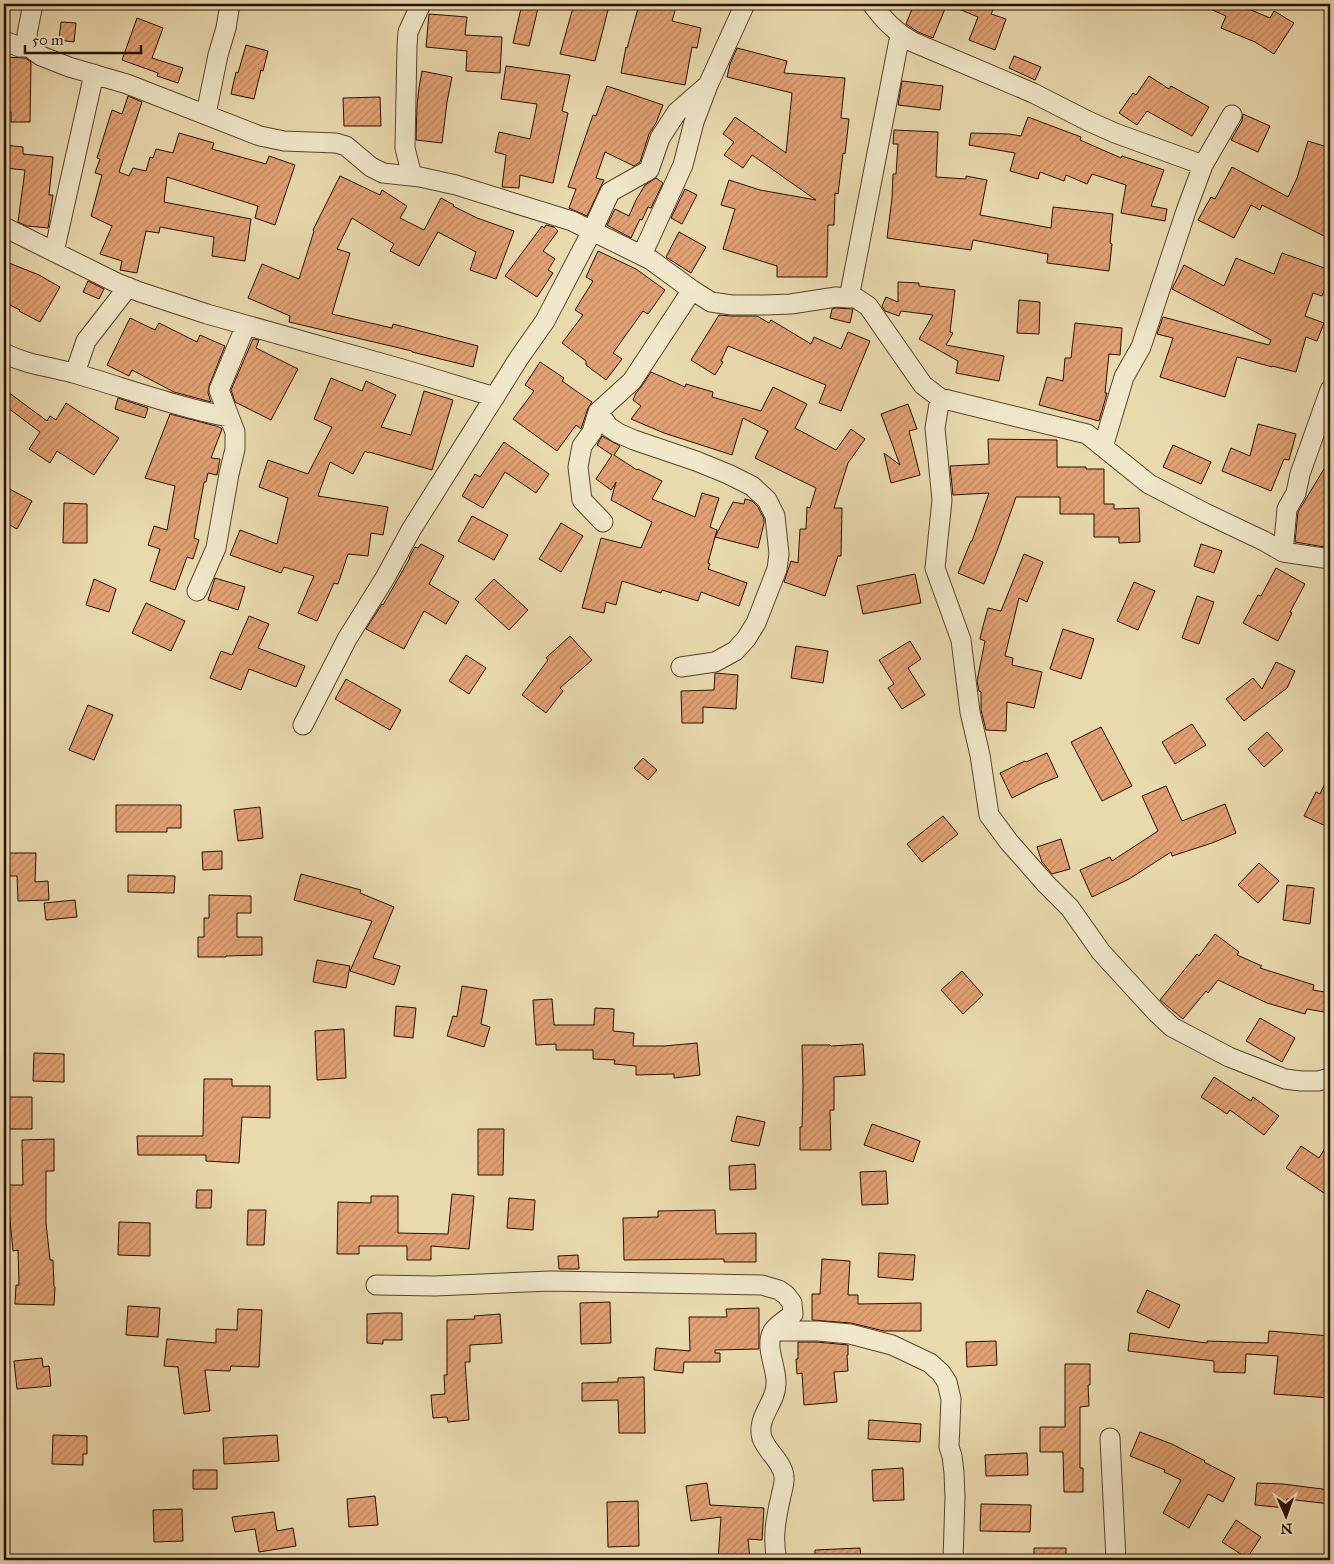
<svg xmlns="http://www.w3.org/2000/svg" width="1334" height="1564" viewBox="0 0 1334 1564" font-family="'IM FELL Great Primer',serif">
	<defs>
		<pattern id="building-hatch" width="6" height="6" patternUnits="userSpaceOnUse" patternTransform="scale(1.25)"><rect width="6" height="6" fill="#e2a174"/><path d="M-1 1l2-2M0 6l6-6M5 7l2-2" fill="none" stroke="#c28963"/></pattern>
	</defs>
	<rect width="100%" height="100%" fill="#e9daae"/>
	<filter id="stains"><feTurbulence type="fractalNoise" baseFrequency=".004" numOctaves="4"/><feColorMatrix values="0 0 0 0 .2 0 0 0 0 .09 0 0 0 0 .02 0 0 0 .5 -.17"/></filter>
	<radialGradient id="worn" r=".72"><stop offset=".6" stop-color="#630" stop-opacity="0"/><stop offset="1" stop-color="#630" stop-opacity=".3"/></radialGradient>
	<path fill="url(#building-hatch)" stroke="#280f00" d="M522,4H539L529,46L513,43Z
		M574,4H584L608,10L595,61L560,54Z
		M653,4H677L672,21L701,28L697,48L692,47L685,85L621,73L626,47L627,48L639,5L652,9Z
		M914,4H996L991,14L1006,19L995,50L969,40L978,17L947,4L933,38L918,32L906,24Z
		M1199,4H1237L1270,18L1274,11L1294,23L1274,54L1255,42L1221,28L1226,16Z
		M429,14L467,17L465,35L502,37L500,73L466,71L467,51L426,47Z
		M137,18L163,28L152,58L183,68L178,83L157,76L158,73L122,60Z
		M61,22L76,23L74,42L59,40Z
		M246,45L268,51L263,71L261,70L254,99L231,94L236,72L238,73Z
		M737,48L787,61L784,73L845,78L841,118L849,119L845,154L843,153L838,194L835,193L834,225H828L827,277H777V266L723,249L735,209L721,205L729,180L760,190L816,200L752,155L743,168L724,155L734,142L723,134L735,117L786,153L792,93L727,77L730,64Z
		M1014,56L1041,67L1035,80L1009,68Z
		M4,57L25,58L31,62L30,122H11V112L4,111Z
		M506,66L570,75L562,111L568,113L553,183H552L520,175L519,188L502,187L506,155L495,152L499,132L530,139L537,104L501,99Z
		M422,71L452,77L447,102L442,143L416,140L417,105L419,88Z
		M1149,76L1169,89L1171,86L1209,107L1192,136L1147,111L1137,125L1119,113L1133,93L1136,95Z
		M902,81L943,86L940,110L898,105Z
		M607,86L663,105L656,123L649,134L640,162L634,166L605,152L596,178L604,180L587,216L569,208L576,189L568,187L593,115L596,116Z
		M128,96L142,102L119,172L129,176L133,168L146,171L150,157L153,158L156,149L173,153L179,133L214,143L212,149L266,164L269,156L295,165L275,225L255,218L258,206L167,177L164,202L251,219L245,261L212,256L214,237L160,227L159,233L146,231L137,273L120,270L122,261L100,254L112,226L91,216L102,175L95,173L100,159L97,158L112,110L122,114Z
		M380,97L381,126H344L343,98Z
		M1243,114L1270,126L1258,152L1231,140L1242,121Z
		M1028,117L1081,137L1080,140L1121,158L1122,156L1164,170L1151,206L1167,209L1165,221L1121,213L1126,185L1092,174L1087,184L1066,175L1064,181L1040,172L1038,179L1010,171L1015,153L969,145L971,133L1009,134L1021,136Z
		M894,130L938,132L936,177L966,179V176L987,180L980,215L1051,228L1053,207L1113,214L1110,243L1112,244L1109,271L1047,263L1048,254L973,240L971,250L887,238L892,198L893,174H896L898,144H893Z
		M1308,141L1330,148V239L1262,205L1260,210L1251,205L1234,238L1198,220L1211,197L1215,199L1232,167L1288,197L1297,178Z
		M4,145L23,147V154L53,157L49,195H53L48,228L27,226L18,222L25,170L4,168Z
		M340,176L380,195L382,190L407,206L400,218L424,230L441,198L454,205L453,206L477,218L514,231L496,279L470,270L476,252L438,232L419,266L390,251L394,244L352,218L337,249L350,253L332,314L392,328L393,324L478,346L473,367L412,352V351L289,322L290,316L248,298L262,264L299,279L314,231L313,230Z
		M656,178L663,183L651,208L648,207L642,220L640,219L631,238L607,225L615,209L629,216L636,200L645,185Z
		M685,189L697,195L682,224L671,218Z
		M546,225L554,227L558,231L543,251L555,259L548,270L553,273L537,297L505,276L542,226L544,228Z
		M679,232L706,247L691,273L666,257Z
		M598,251L636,269L665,290L648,314L643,311L613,353L622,359L606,380L586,365V361L562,343L583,315L575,310L593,281L586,277Z
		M1282,253L1330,270V276L1322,296L1313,293L1305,316L1324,323L1317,341L1306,337L1296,372L1272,366V367L1237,357L1225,397L1160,377L1173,338L1157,334L1163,317L1269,345L1271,340L1172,289L1184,265L1224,286L1236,258L1274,274Z
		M4,261L39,275L60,287L40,322L19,311L20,310L4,302Z
		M88,281L104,289L99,299L83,292Z
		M898,282L919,283V286L955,290L950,332L953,333L946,345L1004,356L999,381L956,373L958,361L919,339L933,315L901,311L899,316L885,311L882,306L886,297L898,302Z
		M1019,300L1040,302L1039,334L1017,333Z
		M836,308L853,309L850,323L830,318L832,309Z
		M719,315L732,316H757L769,323L771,320L811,344L814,337L841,349L848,332L870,341L841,411L819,403L826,385L728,346L721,361L723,362L715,375L691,360Z
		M130,318L155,330L159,323L197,342L200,335L225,346L209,386L208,393L211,402L174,392L132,370L129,376L107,365Z
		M1075,323L1122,328L1120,355L1109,354L1105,393H1107L1099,421L1039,405L1047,377L1063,381L1065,358H1071Z
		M253,339L259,340L256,348L298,369L271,420L235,402L231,390Z
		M540,362L564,378L562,381L592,402L588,408L581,429L576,425L557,451L513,419L534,391L525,385Z
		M651,372L685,387L686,384L713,392L712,397L761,411L773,387L807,404L795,428L836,450L851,429L865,439L848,463L834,508H842L841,556H838L825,596L784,582L791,561L798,563L800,529H806L807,507L810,508L816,488L755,458L768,431L743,418L732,455L664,433L631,419L641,406L633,400L636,393L641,387Z
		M331,378L362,391L366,381L396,395L381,427L411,435L424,391L453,400L432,470L369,452L368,453L365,451L353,474L330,462L318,496L388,507L383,535L371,533L368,556L348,554L338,584L334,583L317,621L298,613L314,576L284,567L281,573L230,555L240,530L277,544L288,498L259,487L268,460L308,474L332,427L314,419Z
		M4,389L47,421L50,416L56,420L66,403L119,438L94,475L57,451L50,463L29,449L40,432L4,405Z
		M118,398L148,408L145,418L115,409Z
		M908,404L917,429L909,431L920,475L891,483L884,453L900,465L881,414Z
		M170,414L216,426L221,428L222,429L211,458L220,459L217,475L208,473L206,482H204L194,538L199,540L193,559L187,557L175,590L150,581L160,549L148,545L154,526L167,530L175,486L145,478Z
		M1258,424L1296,434L1289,460L1284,459L1271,491L1222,471L1231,448L1250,456Z
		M602,436L620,446L614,455L637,470L638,469L662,481L652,499L695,517L702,493L719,498L710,527L717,530L708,563L710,564L708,569L747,583L739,606L701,592L698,601L662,590L661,593L622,581L616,605L606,602L604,613L582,608L601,538L641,548L652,522L611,500L616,482L611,490L596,479L612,455L597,445Z
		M988,439L1057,440V467H1086V469H1104V504H1114V509L1139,508L1140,542L1119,543V537H1094V514H1060V497H1016L997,551L984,584L958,573L971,541H972L989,493L953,495L950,466L989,464Z
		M504,442L549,474L536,493L505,472L483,508L462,496L475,474L480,477Z
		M1173,445L1211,462L1201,484L1163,467Z
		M1330,459V548L1295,542L1298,512Z
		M4,486L32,501L17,529L4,522Z
		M745,499L752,501L758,507L764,519V523L758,548L715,537L733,502L744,504Z
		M64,503L87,504V543H63Z
		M472,516L508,535L494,560L458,541Z
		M561,523L583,536L561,572L539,559Z
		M421,544L444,556L429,584L459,602L446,624L424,611L404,649L366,629L382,604L383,605L410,558H409L415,547L418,548Z
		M1201,544L1222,551L1214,573L1194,566Z
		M1024,554L1043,562L1027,602L1019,598L1005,656L1013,658L1012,665L1042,672L1034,708L1007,702L1006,731L986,730L981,710V692L979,691L977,681L985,641L980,639L982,630L988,608L1001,611Z
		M1276,568L1305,584L1290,612L1292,613L1278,641L1243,623L1258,595L1261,596Z
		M915,574L921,603L863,614L857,586Z
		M215,578L245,587L238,610L208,600Z
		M94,579L116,589L109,612L86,605Z
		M494,579L528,610L509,630L475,599Z
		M1134,582L1155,591L1138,630L1117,621Z
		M1197,596L1214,602L1199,644L1182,638Z
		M146,603L185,621L171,651L132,633Z
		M249,616L269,624L258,648L305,666L296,687L249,669L241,690L210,678L221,651L232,655Z
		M1063,629L1094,639L1081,679L1050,669Z
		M570,636L592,660L560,688L563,691L546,713L522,695L548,660L546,658Z
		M910,641L921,659L908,668L925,695L902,709L888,688L894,684L879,660Z
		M796,646L828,651L823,683L791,678Z
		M466,655L486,668L469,694L449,681Z
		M1276,662L1295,671L1287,688L1244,721L1226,699L1253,678L1262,689Z
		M715,673L738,675L736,709L703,707V723H682L681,691L714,690Z
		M346,679L401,710L390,730L335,699Z
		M88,705L113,715L94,760L69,750Z
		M1192,724L1206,745L1175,764L1162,742Z
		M1101,727L1132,786L1102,801L1071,742Z
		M1267,732L1283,750L1264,767L1248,749Z
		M1047,753L1058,777L1040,784L1012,798L1000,773L1025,761L1026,762Z
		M643,758L657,770L648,780L634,768Z
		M1330,772V828L1304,816L1316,792L1320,794Z
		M1166,786L1182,821L1225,804L1236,833L1212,843L1172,856L1171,852L1129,879L1092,897L1080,870L1110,857L1112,861L1158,831L1142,796Z
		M116,805H181V828H167V832H116Z
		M260,807L263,838L238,841L234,810Z
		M943,816L958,834L922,862L907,844Z
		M1061,839L1070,869L1052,874L1042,862L1037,847Z
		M222,851V869L203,870L202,852Z
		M4,853H36L35,882L48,881L49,900L18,901L17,876H4Z
		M1259,863L1279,881L1258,903L1238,885Z
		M301,874L361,890L360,893L394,907L373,958L400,966L394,985L350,971L372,921L294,900Z
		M128,875L175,876L174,893L128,892Z
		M1287,885L1314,888L1310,924L1283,920Z
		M209,895L251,896V913H237V937H262V955L226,956V957H198V937H204V918H209Z
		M75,900L77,917L46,920L44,903Z
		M1215,934L1239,952L1237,955L1262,966L1260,968L1314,985L1313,990L1330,993V1013L1307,1009L1305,1014L1267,1003L1218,980L1208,993L1206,991L1183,1019L1160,1000L1197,954L1199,956Z
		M317,960L350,966L346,988L313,982Z
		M962,971L983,995L963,1014L941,990Z
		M462,986L487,990L481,1024L490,1027L484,1047L447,1036L453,1016L457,1017Z
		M552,999L554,1025H594L595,1008L614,1009L613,1031L634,1033L633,1046H664L697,1043L700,1075L674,1078V1074L636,1075V1066L614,1064L615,1060L593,1059V1050H556V1044L536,1045L533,1000Z
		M396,1006L416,1008L413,1038L394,1036Z
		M1260,1018L1295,1038L1282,1062L1246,1041Z
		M344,1029L346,1078L317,1080L315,1031Z
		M863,1044L865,1075L834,1077V1110H830L831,1150H800V1127H802L803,1086L802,1045H830L831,1046Z
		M34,1053L64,1054V1082L33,1081Z
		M1214,1077L1251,1101L1253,1097L1279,1116L1264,1135L1230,1110L1227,1114L1201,1097Z
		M204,1079H232V1086H270V1118L242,1117L239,1163L206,1161V1155H138L137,1136H203Z
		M8,1097H32V1129H9Z
		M737,1116L765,1122L759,1146L731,1141Z
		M872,1124L920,1141L913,1162L864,1145Z
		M478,1129H504L503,1175H478Z
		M54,1139V1171H46V1223L50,1260H53L54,1286L55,1287L54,1305L15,1304L16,1285H19L18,1250L13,1251L9,1209V1185H23L22,1140Z
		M1330,1140V1197L1286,1168L1301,1146L1319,1158Z
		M755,1164L756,1189L730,1190L729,1166Z
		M886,1171L888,1204L862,1205L860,1172Z
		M197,1190H212L211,1208H196Z
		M452,1194L474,1196L469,1249L431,1246V1260H407V1246H359V1254H337L338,1202L371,1203V1196H398V1233L448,1234Z
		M509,1198L535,1200L533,1230L507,1228Z
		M248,1210H266L264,1245H247Z
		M715,1210L716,1234L756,1233V1262H724V1259L624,1260L623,1218L658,1217V1211Z
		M119,1222L150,1223V1256L118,1255Z
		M879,1253L915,1255L913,1280L878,1277Z
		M578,1255L579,1269H559L558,1256Z
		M822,1259L850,1261L848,1295H858V1304L921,1303V1331H884L851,1323L812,1320V1294H820Z
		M1147,1290L1180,1305L1169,1328L1137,1312Z
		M610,1302L611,1343L581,1344L580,1303Z
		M128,1306L160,1308L158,1337L126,1335Z
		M759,1308V1349L715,1350V1353H720V1362H684L683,1373L654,1370L656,1348L690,1351L689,1317H727L726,1309Z
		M238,1309L262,1310L259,1367L231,1366L230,1371L205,1370L210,1411L184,1414L178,1367L164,1366L167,1339L216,1343V1329L237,1330Z
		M386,1313H402V1340H383V1344L367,1343V1314Z
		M500,1314L502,1343L470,1345V1362H465L469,1420L448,1422L447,1417L433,1418L431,1395L445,1394L444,1375H447V1320L475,1319L474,1316Z
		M1269,1331L1330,1336V1398L1274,1394L1278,1356L1246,1354L1245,1373L1214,1372V1361L1128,1351L1130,1333L1207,1343V1341L1268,1343Z
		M996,1341L997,1365L967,1367L966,1342Z
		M798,1342H817L848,1345V1355H847L848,1371L834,1372L837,1402L804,1405L802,1373L797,1374L796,1359H798Z
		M42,1358L43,1367L49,1366L51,1386L17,1389L14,1361Z
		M1065,1364H1090V1385H1088L1089,1406L1080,1407V1468H1083V1492H1064L1063,1452H1040V1427H1065Z
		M644,1377L645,1433H619L618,1400L582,1401V1383L618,1382V1378Z
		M869,1420L921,1424L920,1442L868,1439Z
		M1140,1432L1172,1444L1205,1461L1204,1462L1235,1478L1223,1502L1208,1494L1189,1528L1163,1513L1181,1480L1164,1472L1165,1470L1130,1456Z
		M53,1435L87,1436V1454H83V1465L52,1464Z
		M277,1435L279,1461L224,1464L223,1438Z
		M1027,1453L1028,1475L986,1476L985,1455Z
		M903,1468L904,1500L873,1501L872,1470Z
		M193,1470H217V1489H193Z
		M707,1483L710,1505L764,1508L762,1540L748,1539L750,1560H718L721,1517L691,1521L686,1486Z
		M1257,1483L1283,1484L1330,1490V1504L1287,1499L1286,1508L1255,1505Z
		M375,1496L378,1525L349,1527L347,1499Z
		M638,1501L639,1546L608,1547L607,1502Z
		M981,1504L1031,1505L1030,1532L980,1531Z
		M182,1509L183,1541L154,1542L153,1510Z
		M274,1512L277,1531L293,1528L296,1546L259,1552L255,1529L235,1532L232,1517Z
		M1236,1520L1261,1537L1247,1558L1222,1542Z
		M860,1548L861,1560H815V1550Z
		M1034,1548H1066V1560H1034Z"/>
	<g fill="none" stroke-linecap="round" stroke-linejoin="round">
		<g stroke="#58422c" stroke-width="21">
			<path id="minor" d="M872,4C884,20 895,32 913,42L1033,93L1088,121L1115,133L1203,165
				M4,41L20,47H29L41,56L69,67L127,84L260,136L284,141L336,143L346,146L371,167L383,173L420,177L456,185L572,221L651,260L692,290L711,302L732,305H765L791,304L836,297L849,298H856L868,306L923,385L940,398L1087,434L1149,484L1205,513L1264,541L1283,552L1330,559
				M29,47L27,34L33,4
				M206,114L218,55L226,28L230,4
				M412,176L405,148L407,46L408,32L421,4
				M4,227L117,283L140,292L207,314L402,369L495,397
				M54,252L94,74
				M642,255L683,165L694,122L708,85L745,4
				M849,298L900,35
				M4,353C27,365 52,367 77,374C128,389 177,407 229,417
				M75,373L86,341L128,287
				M940,398L935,428L942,500L935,568L961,640L970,712L980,755L989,815L1009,842L1046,884L1070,908L1101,952L1156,1012L1172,1027L1229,1057L1285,1079L1301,1081H1318L1330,1078
				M598,412L609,427L618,433L634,440L696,461L728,474L752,486L767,500L775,516L779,554L777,569L756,623L746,639L735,651L715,662L681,667
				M1103,447L1124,377L1141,347L1186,211L1203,165L1232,115
				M603,522L582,500L578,467L582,446L592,432L598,412L632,381L692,290
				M1283,552L1287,509L1296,493L1300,474L1330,390
				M197,591L216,548L229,474L235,449V432L219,390L246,325
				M303,725L347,639L385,578L411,530L519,358L545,321L592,231L610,192L649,170L660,138L677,112L708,85
				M376,1285L435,1286L551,1281L762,1285L779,1290L786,1295L792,1303L793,1314C787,1319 777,1325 773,1331C764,1347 777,1367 776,1384C776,1403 756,1417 762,1438C767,1452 783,1462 784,1477C785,1483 782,1490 781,1496C776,1518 772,1538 777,1560
				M773,1331H818L850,1334L892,1345L930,1363L941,1373L947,1382L951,1399L949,1447L952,1456L954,1473L955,1497L953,1560
				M1110,1438L1116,1560"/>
		</g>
		<use href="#minor" stroke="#f1e7ca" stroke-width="19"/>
	</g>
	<rect width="1334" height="1564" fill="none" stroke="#e9daae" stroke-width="20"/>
	<rect x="5" y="5" width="1324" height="1554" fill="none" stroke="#280f00" stroke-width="2.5"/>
	<rect x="10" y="10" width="1314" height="1544" fill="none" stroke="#280f00"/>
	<g transform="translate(1286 1516) rotate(178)" stroke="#f1e7ca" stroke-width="4" paint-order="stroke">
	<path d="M0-4L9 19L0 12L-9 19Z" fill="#280f00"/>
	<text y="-8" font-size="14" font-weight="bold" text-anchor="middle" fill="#280f00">N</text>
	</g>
	<path d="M25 45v8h116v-8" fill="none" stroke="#280f00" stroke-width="2.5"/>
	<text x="32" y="45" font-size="15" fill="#280f00" stroke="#f1e7ca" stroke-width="4" paint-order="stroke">50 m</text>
	<rect width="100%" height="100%" filter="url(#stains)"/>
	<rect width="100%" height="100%" fill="url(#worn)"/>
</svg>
